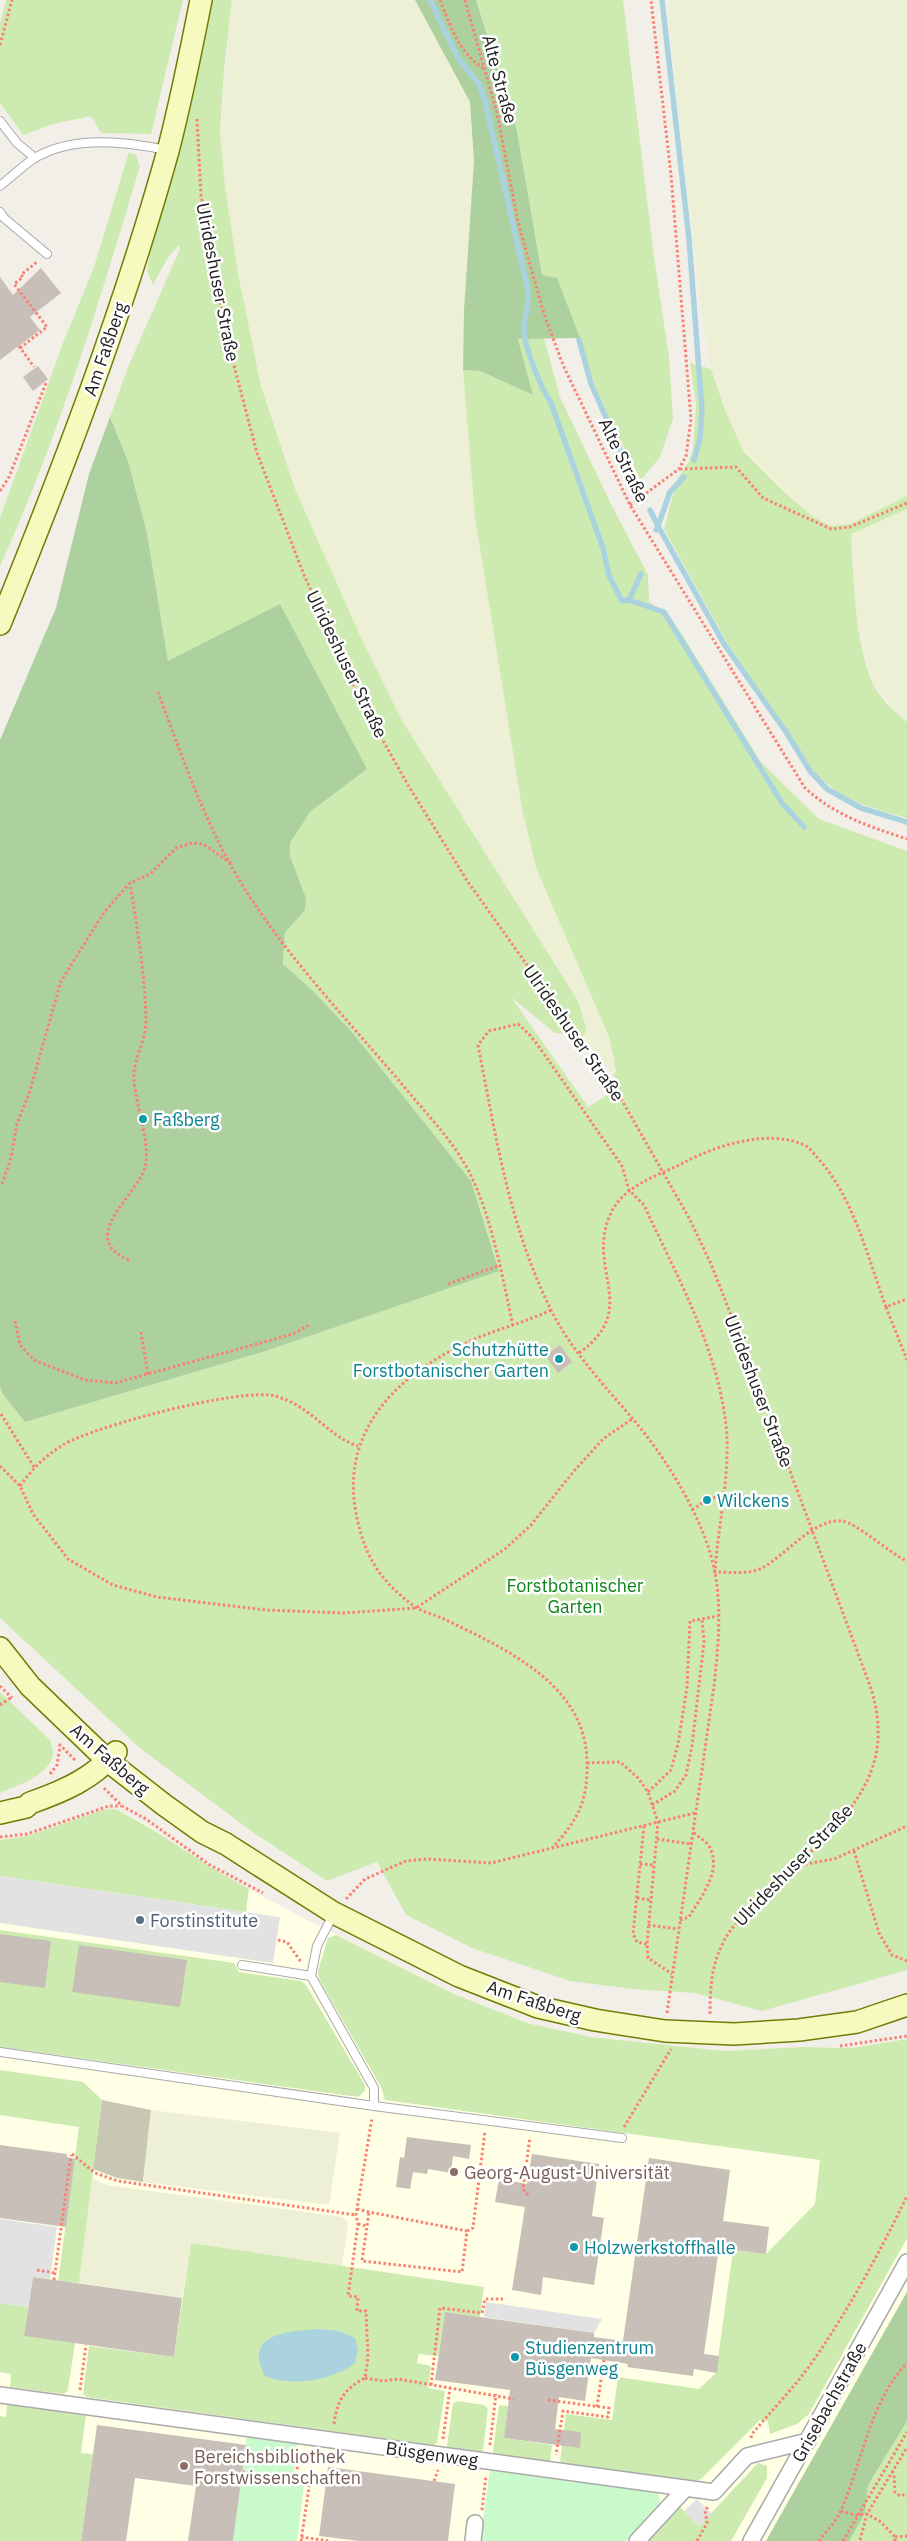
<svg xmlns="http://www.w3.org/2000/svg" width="907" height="2541" viewBox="0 0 907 2541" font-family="'IBM Plex Sans',sans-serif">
	<rect width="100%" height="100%" fill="#f2efe9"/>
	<path fill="#ffffe5" d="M115,1809L144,1823L217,1872L313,1923L454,1994L527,2023L591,2037L725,2051L803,2047L851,2048L907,2039V2292L766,2541H0V1840L27,1836L102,1810Z"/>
	<path fill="#c7c7b4" d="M102,2100L151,2110L143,2182L117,2178L93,2169Z"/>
	<path fill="#eef0d5" d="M232,0H415L470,102L474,161L464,310L463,370L475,517L521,803L536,867L610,1039L616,1072L613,1075L583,1036L587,1030L578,1000L400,717L362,640L295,489L261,386L239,279L225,187L220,131Z
		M669,0H907V496L850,524L830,526L812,516L784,492L744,452L725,410L711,369L701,308L668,16Z
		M907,509V722L897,714L873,683L856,618L851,534Z
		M151,2110L340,2133L329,2205L143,2182Z
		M92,2178L107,2185L342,2217L348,2223L342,2266L191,2243L182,2298L79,2283Z"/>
	<path fill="#cdebb0" d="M6,0H183L151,134L101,133L91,116L53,124L23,135L0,103V24Z
		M213,0H232L224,70L220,131L225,187L239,279L261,386L295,489L362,640L400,717L578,1001L587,1030L583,1036L555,1033L511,997L588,1107L621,1086L613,1075L616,1072L610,1039L536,868L522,808L475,517L463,370L480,371L533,395L518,339L544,338L560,397L611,504L648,575L649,601L680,631L761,762L819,819L907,851V1970L762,2011L695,1993L633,1989L570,1981L472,1948L406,1915L377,1862L327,1881L254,1833L141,1749L0,1618V1386L2,1393L25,1422L263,1352L499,1270L471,1181L352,1032L313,991L283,964L285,933L305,910L306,898L290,856V843L310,812L367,769L168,661L147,533L128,461L110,417L128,367L180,249L179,245L167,259L153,285L147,271L152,241L179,145Z
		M476,0H623L653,250L669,357L673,419L660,457L641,480L602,406L557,278L542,275L517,131Z
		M129,152L136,155L140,166C100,300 58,439 0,566V518L63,343L94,267Z
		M690,363L711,369L725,410L744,452L784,492L812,516L830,526L850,524L907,496V509L851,534C854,584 854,635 872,682C878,696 895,713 907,722V818C869,807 840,801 813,770L727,643L664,529L677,479L689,462L693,449L696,404Z
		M0,1692L49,1739C66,1771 22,1783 0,1793Z
		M115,1809C162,1832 203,1865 249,1889L246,1912L0,1876V1840L27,1836L102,1810Z
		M0,1930L234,1963L239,1972L301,1981L306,1985L365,2085V2091L358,2097L0,2047Z
		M336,1935L454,1994L527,2023L591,2037L725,2051L803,2047L851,2048L907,2039V2238L809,2414L797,2424L770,2434L768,2421L760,2420L702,2478L697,2481L562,2464L560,2461L566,2414L612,2420L618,2377L699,2389L716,2373L733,2250L766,2254L815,2204L820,2160L385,2100L381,2087L319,1979L318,1971L328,1938Z
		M0,2070L83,2082L102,2100L79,2283L58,2281L79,2127L0,2115Z
		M191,2243L484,2287L480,2317L445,2312L438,2356L419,2354L417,2363L431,2366L428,2388L445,2391L437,2443L433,2445L87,2397L83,2394L89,2346L174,2357Z
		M907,2292V2541H766Z
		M0,2303L28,2307L25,2336L75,2343L68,2390L64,2394L10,2387L11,2374L0,2372Z
		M458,2401L484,2405L488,2409L483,2450L478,2454L449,2449L447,2446L453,2403Z
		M7,2404L86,2415L81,2453L93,2454L81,2541H0V2416L6,2417Z
		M499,2405L508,2406L504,2438L552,2445L550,2464L494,2456L493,2451Z
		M758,2463L767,2466V2478L731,2541H645L678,2505L699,2526Z"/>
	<path fill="#add19e" d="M415,0H476L517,131L542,275L557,278L580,338L518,339L533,395L480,371L463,370L464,310L474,161L470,102Z
		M110,417L128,461L147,533L168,661L280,604L367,769L310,812L290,843V856L306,898L305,910L285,933L283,964L313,991L352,1032L471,1181L499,1271L263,1352L25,1422L2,1393L0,1386V740L56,608L89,474Z
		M907,2292V2421L868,2485L865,2513L849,2541H766Z"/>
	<path fill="#c8facc" d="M247,2436L298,2443L292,2483L304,2485L297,2541H233Z
		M490,2470L656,2493L659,2495L660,2503L626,2541H480Z"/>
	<path fill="#e2e2e2" d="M0,1876L280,1917L273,1963L0,1923Z
		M0,2219L57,2227L50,2279L33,2277L28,2307L0,2303Z
		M486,2302L602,2319L594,2333L484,2317Z
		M697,2499L712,2514L699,2526L684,2511Z"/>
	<path fill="#aad3df" d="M319,2329L339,2331L355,2338L358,2350L355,2363C331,2381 293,2387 265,2376C242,2333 289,2331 319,2329Z"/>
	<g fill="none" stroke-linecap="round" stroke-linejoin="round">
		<path stroke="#aad3df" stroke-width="5.5" d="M430,0L458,58L479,84L485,101L527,286C529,301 527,310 524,325C522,343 541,388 551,403L603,548L609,576L622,601L629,600L641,574
			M662,0L689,239L702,410L700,438L694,460
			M579,340L591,384L628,467
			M650,510L658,526
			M658,526L670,492L684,477
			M656,530L658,526L724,644L786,732L810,771L827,789L861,808L907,822
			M629,600L664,612L782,803L804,827"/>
	</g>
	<path fill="#c7bfb8" d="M41,268L61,293L30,317L40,330L0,360V277L13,295Z
		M38,366L48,379L33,391L23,377Z
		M560,1345L572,1362L558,1373L545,1355Z
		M0,1934L51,1941L45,1988L0,1982Z
		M79,1945L187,1960L180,2007L72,1992Z
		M407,2137L471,2145L469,2159L453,2156L451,2173L428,2169L427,2174L413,2172L410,2189L396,2187L400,2157L404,2158Z
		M0,2145L67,2154V2157L75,2159L66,2227L0,2218Z
		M532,2154L599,2164L592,2216L604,2218L594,2285L543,2277L541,2295L512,2290L525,2207L495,2202L499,2179L527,2184Z
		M649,2158L730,2170L723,2221L769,2227L766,2254L719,2248L704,2354L719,2356L717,2373L694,2369L693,2376L627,2367L628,2364L591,2358L585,2401L559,2397L555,2429L581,2432L580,2448L504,2438L510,2390L435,2380L445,2312L594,2333V2337L623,2341Z
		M33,2277L182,2298L174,2357L24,2336Z
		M97,2425L246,2445L233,2541H188L196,2486L135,2478L126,2541H81Z
		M328,2467L455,2484L448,2541H359L319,2536Z"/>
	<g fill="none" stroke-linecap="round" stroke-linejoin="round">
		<g stroke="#a9a9a9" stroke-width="10">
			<path id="lane" d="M0,121L17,143L35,158
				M0,186C11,177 22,167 33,159C71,135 125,141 166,150
				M0,212L4,218L47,254
				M333,1915L317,1946L311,1976L374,2088V2106
				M242,1965L311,1976
				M0,2052L374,2106L622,2138"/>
		</g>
		<g stroke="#a9a9a9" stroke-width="18">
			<path id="street" d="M0,2395L714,2492L747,2456L808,2441
				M473,2541L475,2523
				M637,2541L686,2488
				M751,2541L907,2262"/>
		</g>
		<g stroke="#707d05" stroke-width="24">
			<path id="secondary" d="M0,624C63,469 123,313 168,151C181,101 191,51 201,0
				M0,1648L30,1686L108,1761L163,1804L202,1832L226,1844L334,1913L459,1976L538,2007L595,2020L665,2031L734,2034L799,2030L857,2022L907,2005
				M0,1813L26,1807L30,1803C64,1791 92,1779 116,1752"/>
		</g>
		<path stroke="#fa8072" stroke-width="3" stroke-dasharray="2.5 2.5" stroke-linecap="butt" d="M440,0C450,25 459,53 483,68
			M465,0L497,113L518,222L544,314L563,365L630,505L805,788C836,816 868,826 907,839
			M0,45L12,0
			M197,119L201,195L227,339L257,453L304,575L360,700L408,785L468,882L616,1090L689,1218L711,1264L746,1353L872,1691C875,1703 878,1716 878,1728C882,1803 804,1854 758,1901C745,1914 730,1927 722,1945C711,1967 710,1991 710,2015
			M19,346L34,367
			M20,348L47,327L14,284L23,277L21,275L38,261
			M680,469L736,467L763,498L831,529L850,527L907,503
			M0,491L9,477L46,383
			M630,505L679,469L686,456L691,419L671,175L651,0
			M158,692C182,757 205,823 241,883C287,958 350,1022 406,1089C430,1118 458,1146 473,1180C493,1223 503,1280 513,1326
			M2,1184L11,1158L17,1123L29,1094L61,981L105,911L130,883L150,874L176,848L192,843L203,844L231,863
			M129,1260C75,1238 139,1194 145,1167C151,1146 136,1105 134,1081C132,1060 147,1040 146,1019C145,974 137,927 130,883
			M448,1284L500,1265
			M886,1307L907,1360
			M551,1310C528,1321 505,1327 482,1336C409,1366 342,1421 355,1507C362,1551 377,1579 414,1606C422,1612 433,1614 442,1618C503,1648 586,1683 587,1762C588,1801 578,1820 552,1848
			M15,1321L20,1345L34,1360L85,1380L115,1383L293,1334L309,1325
			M141,1332L148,1374
			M579,1353C641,1309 586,1270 610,1215C623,1185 658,1176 685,1162C717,1145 771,1128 806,1146C810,1148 813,1153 816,1156C854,1197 867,1256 886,1307L907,1299
			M1,1414L34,1467
			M0,1466L20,1486L33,1514L68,1559L113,1585L157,1597L266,1610L344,1613L416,1608L505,1549L531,1525L574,1471L603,1439L632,1419
			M20,1486C32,1469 45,1456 63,1445C94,1426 242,1387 275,1396C312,1406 327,1436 358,1446
			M692,1510L709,1498L723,1497
			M0,1686L12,1698
			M0,1705L12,1697
			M59,1744L76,1761
			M587,1763L620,1762L638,1778L648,1792L658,1822L647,1944L648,1958L672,1974
			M50,1774L57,1765L60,1746
			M104,1788L122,1806L146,1819L210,1865L263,1893
			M648,1792L671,1770L678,1744L687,1687L690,1621L718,1616
			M652,1805L675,1791L686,1775L692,1746L704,1642L702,1619
			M644,1826L633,1934L637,1942L647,1944
			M0,1837L27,1834L109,1806H121
			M657,1839L691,1844
			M854,1851L879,1933L892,1955L907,1961
			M640,1864L654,1865
			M795,1866L834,1859L907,1826
			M637,1898L651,1900
			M346,1899L365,1879L406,1861L427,1859L491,1863L695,1813
			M680,1920L689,1917C700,1898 722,1872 710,1848C708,1842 698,1837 693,1832
			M648,1925L678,1929
			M278,1940L287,1942L301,1962
			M667,2013L714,1686C718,1648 722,1610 715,1573C706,1522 666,1457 632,1418C603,1384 571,1350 551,1310C509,1225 496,1137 478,1045L489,1031L518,1024L529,1034L542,1051L622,1166L629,1190L644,1205C676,1275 717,1346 726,1425C731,1473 718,1524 715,1572C730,1572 750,1575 764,1567C785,1555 815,1518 842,1521C857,1523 889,1553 907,1561
			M840,2046L907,2036
			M624,2127L671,2049
			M72,2154L95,2173L118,2181L356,2215
			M528,2195L523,2189L530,2137
			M357,2209L369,2212L467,2231L462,2272L362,2261L369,2212
			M358,2224L367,2226
			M467,2231L473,2228L485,2131
			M37,2270L55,2273
			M54,2280L71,2155
			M365,2378L383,2381L398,2379L514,2399
			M431,2385L440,2308L482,2313L485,2299H503
			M80,2390L86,2345
			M548,2400L609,2408L608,2417L563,2411L556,2455
			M597,2407L604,2360
			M334,2424C337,2401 344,2389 365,2378L368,2357L366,2311H357L358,2297L348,2296L358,2224L356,2215L372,2118
			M751,2438L752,2434C771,2411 793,2389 811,2364C848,2311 879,2254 907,2196
			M443,2439L450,2388
			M490,2445L496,2394
			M299,2452L296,2479L310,2481L301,2541
			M892,2471L894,2475L895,2492L900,2496L907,2494
			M242,2472L296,2479
			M434,2481L438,2470
			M482,2510L486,2476
			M841,2511L856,2515L867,2514L881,2522L895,2537V2541
			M301,2537L330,2541
			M895,2537L907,2536
			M860,2540L867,2514L906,2449
			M697,2541L707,2523L705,2511L708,2507
			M819,2541C826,2531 837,2521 841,2510C863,2461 869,2403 907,2363
			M843,2541L907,2432"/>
		<use href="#lane" stroke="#fff" stroke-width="8"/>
		<use href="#street" stroke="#fff" stroke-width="15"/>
		<use href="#secondary" stroke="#f7fabf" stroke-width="21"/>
	</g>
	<g fill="#0f9aa8" stroke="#fff" stroke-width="2">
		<circle cx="143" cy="1119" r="5"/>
		<circle cx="559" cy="1359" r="5"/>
		<circle cx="707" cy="1500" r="5"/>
		<circle cx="574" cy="2247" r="5"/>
		<circle cx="515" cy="2357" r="5"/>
	</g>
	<circle fill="#5c6f8a" stroke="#fff" stroke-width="2" cx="140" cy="1920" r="5"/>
	<g fill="#8d6e63" stroke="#fff" stroke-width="2">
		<circle cx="454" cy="2172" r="5"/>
		<circle cx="184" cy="2466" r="5"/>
	</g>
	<g text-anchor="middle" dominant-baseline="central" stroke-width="5" stroke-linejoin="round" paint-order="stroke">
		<g font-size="18" fill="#222" stroke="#fff">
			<text transform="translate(500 79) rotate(75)">Alte Straße</text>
			<text transform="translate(218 282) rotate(79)">Ulrideshuser Straße</text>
			<text transform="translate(105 349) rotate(-71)">Am Faßberg</text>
			<text transform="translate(624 460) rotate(64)">Alte Straße</text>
			<text transform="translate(347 664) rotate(64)">Ulrideshuser Straße</text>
			<text transform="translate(574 1033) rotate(55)">Ulrideshuser Straße</text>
			<text transform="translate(759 1391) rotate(69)">Ulrideshuser Straße</text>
			<text transform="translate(110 1759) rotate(41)">Am Faßberg</text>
			<text transform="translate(793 1865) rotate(-46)">Ulrideshuser Straße</text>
			<text transform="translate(534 2001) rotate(18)">Am Faßberg</text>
			<text transform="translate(829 2402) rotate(-61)">Grisebachstraße</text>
			<text transform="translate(432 2454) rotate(8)">Büsgenweg</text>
		</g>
		<g font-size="18" fill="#0d838f" stroke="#fff" text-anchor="start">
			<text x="153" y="1119">Faßberg</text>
			<text x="549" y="1349" text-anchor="end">Schutzhütte<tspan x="549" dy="21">Forstbotanischer Garten</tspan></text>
			<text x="717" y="1500">Wilckens</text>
			<text x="584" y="2247">Holzwerkstoffhalle</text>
			<text x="525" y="2347">Studienzentrum<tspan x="525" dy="21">Büsgenweg</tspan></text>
		</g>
		<g font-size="18" fill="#0c8416" stroke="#fff">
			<text x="575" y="1585">Forstbotanischer<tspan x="575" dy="21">Garten</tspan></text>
		</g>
		<g font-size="18" fill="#4e5e75" stroke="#fff" text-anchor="start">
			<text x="150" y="1920">Forstinstitute</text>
		</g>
		<g font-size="18" fill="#785e54" stroke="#fff" text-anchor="start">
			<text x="464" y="2172">Georg-August-Universität</text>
			<text x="194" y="2456">Bereichsbibliothek<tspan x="194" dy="21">Forstwissenschaften</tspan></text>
		</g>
	</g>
</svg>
